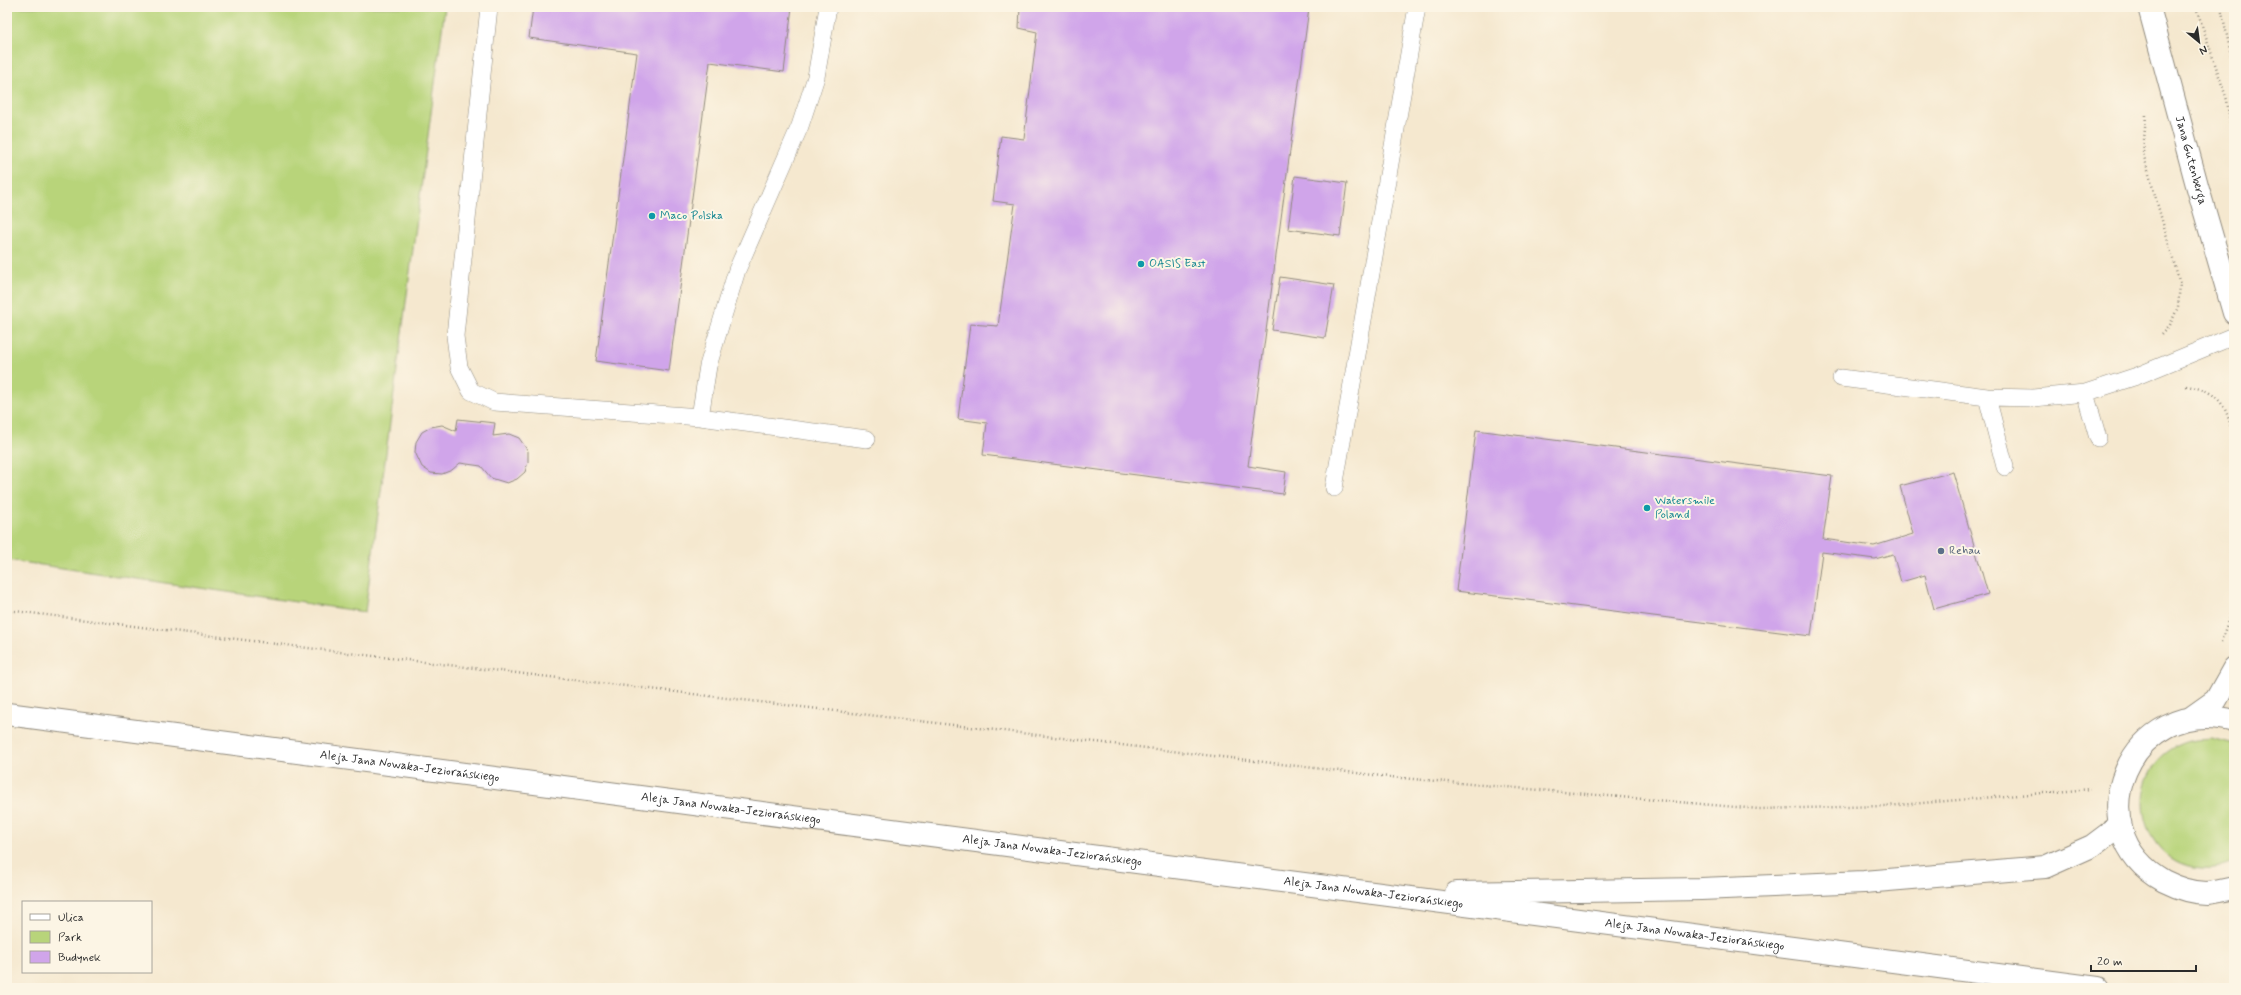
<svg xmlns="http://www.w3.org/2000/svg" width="2241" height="995" viewBox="0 0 2241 995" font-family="Mynerve,sans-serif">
	<rect width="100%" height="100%" fill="#fcf5e5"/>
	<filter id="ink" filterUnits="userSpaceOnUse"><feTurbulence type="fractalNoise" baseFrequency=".025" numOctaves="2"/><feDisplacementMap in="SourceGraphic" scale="8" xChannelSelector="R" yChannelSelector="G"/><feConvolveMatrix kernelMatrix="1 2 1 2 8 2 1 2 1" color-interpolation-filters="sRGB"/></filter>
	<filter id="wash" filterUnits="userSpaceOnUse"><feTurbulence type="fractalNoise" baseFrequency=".012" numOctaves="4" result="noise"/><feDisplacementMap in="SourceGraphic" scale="16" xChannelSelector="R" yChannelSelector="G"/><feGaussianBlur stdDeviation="0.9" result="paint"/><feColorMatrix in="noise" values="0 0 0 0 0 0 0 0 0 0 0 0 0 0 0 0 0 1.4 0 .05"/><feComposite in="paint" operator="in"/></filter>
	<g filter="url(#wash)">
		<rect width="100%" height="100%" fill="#f5e8cf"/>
		<path fill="#b8d47a" stroke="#728052" d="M7,7H445L365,612L7,560Z
			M2212,739L2234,745V862C2227,864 2220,867 2213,868C2135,875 2115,762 2190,741C2197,739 2205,740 2212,739Z"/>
		<g id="blocks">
			<path fill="#d0a5ea" d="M533,7H792L784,72L710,62L669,371L596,361L637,53L529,38Z
				M1020,7L1309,8L1248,466L1286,472L1283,494L983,455L987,423L958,419L970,324L998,326L1015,204L993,201L1001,136L1024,139L1037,32L1019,28Z
				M1295,176L1347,183L1340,236L1288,229Z
				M1280,277L1334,285L1325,338L1272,330Z
				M458,419L495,423L493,436L509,434L519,438L528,451V462L525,472L517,479L507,483L491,478L481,466L460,463L452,470L442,474L431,473L422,467L415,452L416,442L422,432L431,427L442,425L456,431Z
				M1476,430L1832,476L1823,539L1874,546L1913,534L1900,486L1953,472L1988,594L1934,609L1925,575L1901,582L1893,554L1875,559L1822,552L1811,636L1456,591Z"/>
		</g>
	</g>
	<g filter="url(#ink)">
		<use href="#blocks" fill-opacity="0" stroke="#908a7d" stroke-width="1"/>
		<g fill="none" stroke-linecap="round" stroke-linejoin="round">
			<g stroke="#908a7d" stroke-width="18">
				<path id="service" d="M489,7L455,336L459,367L471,391L494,402L700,417L867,439
					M1841,378L1987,397L2033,398L2085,393L2137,376L2234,336
					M2085,393L2098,438
					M1987,397L2005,467
					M700,417L708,366L737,270L800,126L816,77L828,7
					M1334,488L1417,7"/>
			</g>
			<g stroke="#908a7d" stroke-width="24">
				<g id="minor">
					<path id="s1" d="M2149,7L2197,185L2234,313"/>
					<path d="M2192,717L2216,700L2234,668"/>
					<path d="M2234,721C2131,692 2072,830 2164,881C2176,887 2192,893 2207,893C2216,892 2225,890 2234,888"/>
				</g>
			</g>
			<g stroke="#908a7d" stroke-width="24">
				<g id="primary">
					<path id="s2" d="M7,714L2098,988"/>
					<path d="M1456,893L1701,889L1864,882L2045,867L2092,846L2120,825"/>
				</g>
			</g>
			<path stroke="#908a7d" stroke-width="2.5" stroke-dasharray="1 3" stroke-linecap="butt" d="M2196,7L2227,100L2234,150
				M2221,7L2234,69
				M2146,115L2143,153L2180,284L2178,307L2170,325L2161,335
				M2186,386C2222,391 2227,408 2234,440
				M7,610L340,652L1390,777L1759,809L1886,806L2091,789
				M2221,642L2234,603"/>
			<use href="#service" stroke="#fff" stroke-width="17"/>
			<use href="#minor" stroke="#fff" stroke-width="22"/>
			<use href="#primary" stroke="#fff" stroke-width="22"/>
		</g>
	</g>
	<g fill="#0f9aa8" stroke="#fcf5e5" stroke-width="1.5">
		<circle cx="652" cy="216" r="4"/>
		<circle cx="1141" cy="264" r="4"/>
		<circle cx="1647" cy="508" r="4"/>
	</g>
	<circle fill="#5c6f8a" stroke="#fcf5e5" stroke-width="1.5" cx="1941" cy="551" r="4"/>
	<g text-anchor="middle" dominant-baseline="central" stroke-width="4" stroke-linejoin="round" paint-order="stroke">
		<g font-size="12" fill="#2b2b2b" stroke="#fcf5e5">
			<text stroke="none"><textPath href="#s1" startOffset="159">Jana Gutenberga</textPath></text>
			<text stroke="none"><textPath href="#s2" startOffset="406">Aleja Jana Nowaka-Jeziorańskiego</textPath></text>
			<text stroke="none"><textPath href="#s2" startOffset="730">Aleja Jana Nowaka-Jeziorańskiego</textPath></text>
			<text stroke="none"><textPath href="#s2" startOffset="1054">Aleja Jana Nowaka-Jeziorańskiego</textPath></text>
			<text stroke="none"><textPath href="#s2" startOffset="1378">Aleja Jana Nowaka-Jeziorańskiego</textPath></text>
			<text stroke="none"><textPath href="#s2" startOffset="1702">Aleja Jana Nowaka-Jeziorańskiego</textPath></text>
		</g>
		<g font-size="12" fill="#0d838f" stroke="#fcf5e5" text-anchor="start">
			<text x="660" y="216">Maco Polska</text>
			<text x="1149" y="264">OASIS East</text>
			<text x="1655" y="501">Watersmile<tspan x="1655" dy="14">Poland</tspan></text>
		</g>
		<g font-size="12" fill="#4e5e75" stroke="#fcf5e5" text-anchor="start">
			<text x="1949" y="551">Rehau</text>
		</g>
	</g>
	<rect width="2241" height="995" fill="none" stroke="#fcf5e5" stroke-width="24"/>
	<rect x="22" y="901" width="130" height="72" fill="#fcf5e5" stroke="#a8a49b"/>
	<rect x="30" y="914" width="20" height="6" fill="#ffffff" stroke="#a8a49b"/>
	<text x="58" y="921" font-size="12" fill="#2b2b2b">Ulica</text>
	<rect x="30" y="931" width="20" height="12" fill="#b8d47a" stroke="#a8a49b"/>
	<text x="58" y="941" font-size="12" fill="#2b2b2b">Park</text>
	<rect x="30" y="951" width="20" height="12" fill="#d0a5ea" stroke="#a8a49b"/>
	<text x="58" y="961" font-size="12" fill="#2b2b2b">Budynek</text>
	<g transform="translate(2199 42) rotate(151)" stroke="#fcf5e5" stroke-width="3" paint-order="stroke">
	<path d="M0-3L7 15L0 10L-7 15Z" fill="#2b2b2b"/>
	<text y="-6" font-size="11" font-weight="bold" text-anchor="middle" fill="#2b2b2b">N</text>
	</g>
	<path d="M2091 965v6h105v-6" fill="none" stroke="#2b2b2b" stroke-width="2"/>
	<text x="2097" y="965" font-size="12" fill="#2b2b2b" stroke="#fcf5e5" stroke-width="3" paint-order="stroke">20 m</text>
</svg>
